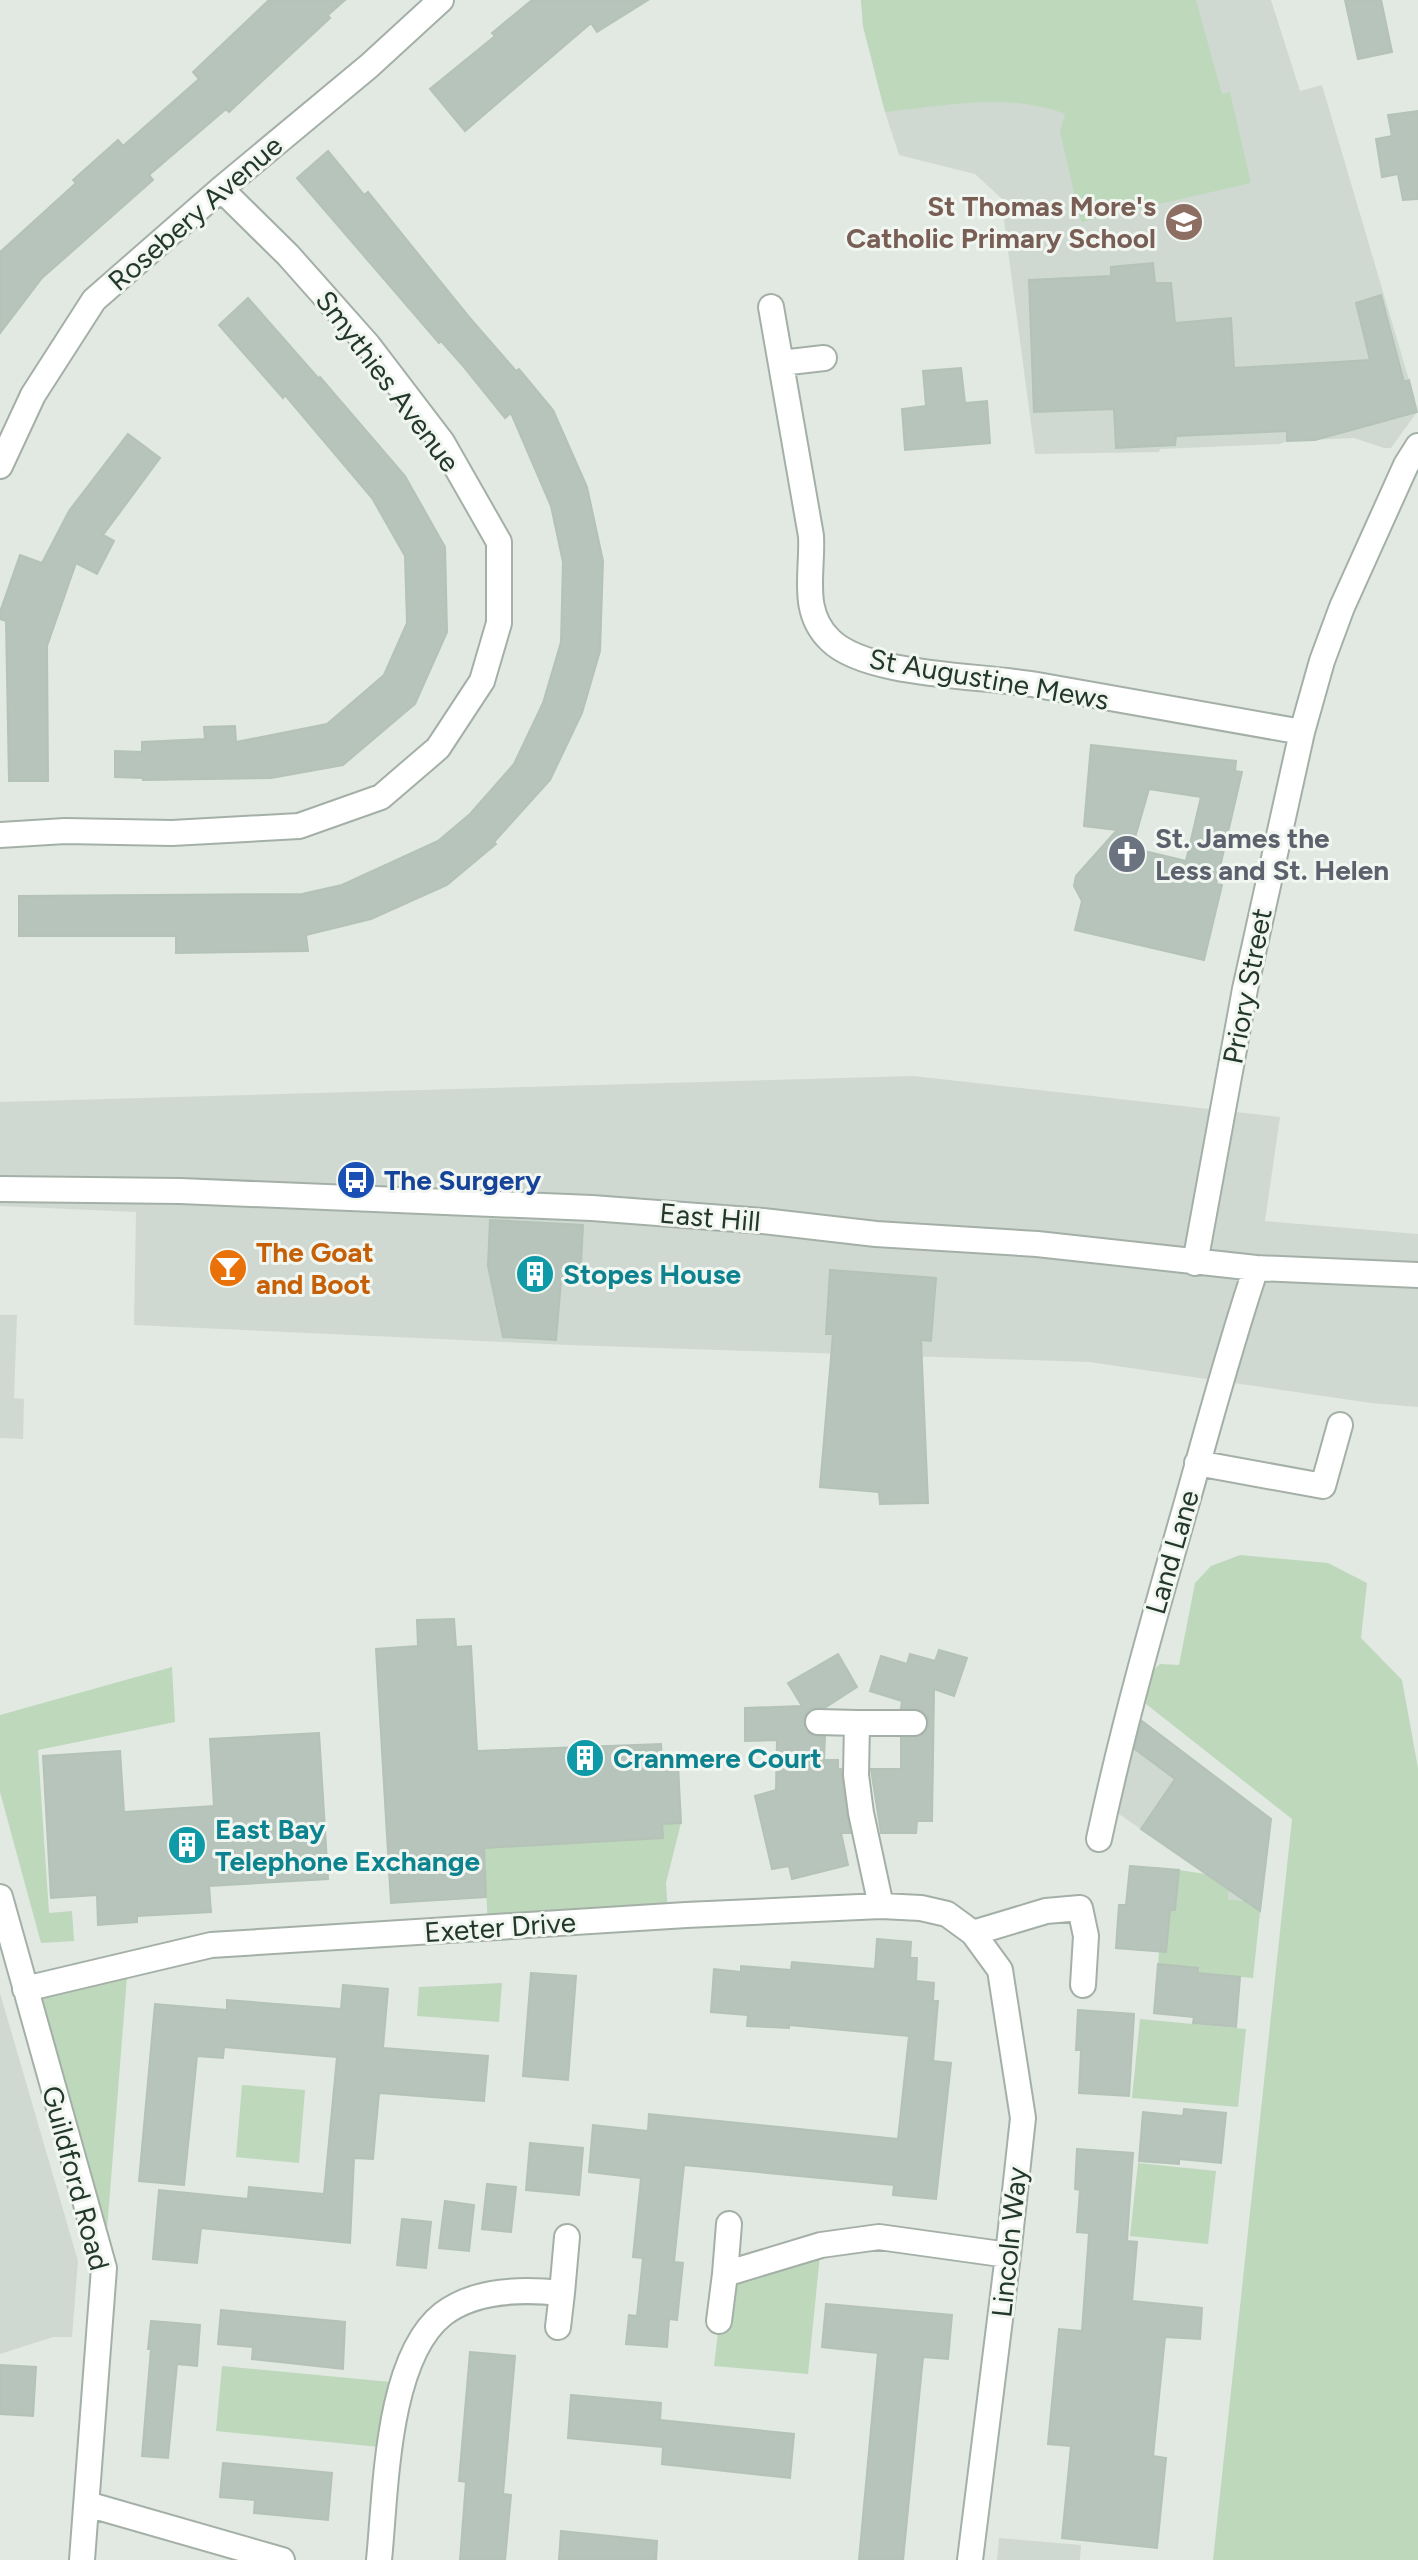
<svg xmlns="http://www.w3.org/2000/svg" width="1418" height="2560" viewBox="0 0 1418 2560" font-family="Figtree,sans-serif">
	<rect width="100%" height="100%" fill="#e1e9e2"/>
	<path fill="#cfd9d1" d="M861,0H1271L1300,91L1322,85L1409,380L1417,412L1391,448H1384L1354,438L1287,441L1280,444L1160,449L1159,452L1035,454L1001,198L975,174L899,155L885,112L863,26Z
		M913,1076L1280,1117L1265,1221L1418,1234V1407L1371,1403L1089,1362L569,1345L134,1325L136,1212L0,1206V1102Z
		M0,1315H17L14,1398L24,1399L23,1439L0,1438Z
		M1135,1716L1271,1819L1261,1903L1228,1899L1229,1890L1116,1812Z
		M0,1993L78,2261L72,2337H53L0,2354Z
		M999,2538L1081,2545L1080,2560H997Z"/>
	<path fill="#bed8bc" d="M861,0H1196L1222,94L1230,92L1251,183L1081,222L1060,132L1065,114C1008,92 944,106 885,112L863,26Z
		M1240,1555L1328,1563L1367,1583L1361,1638L1402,1680L1418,1768V2560H1213L1292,1819L1146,1704L1150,1673L1160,1664L1179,1665L1195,1583L1211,1566Z
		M172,1667L175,1722L38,1750L49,1913L72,1911L74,1941L41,1943L0,1792V1715Z
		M681,1823L666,1883L668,1916L488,1927L484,1848L663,1837L662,1824Z
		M1179,1870L1205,1874L1229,1890L1228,1899L1261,1903L1253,1978L1197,1973V1968L1158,1964L1159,1952H1165L1170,1910H1175Z
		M128,1964L104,2268L25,1989Z
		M502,1983L499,2022L417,2016L419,1987Z
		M1140,2019L1246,2029L1238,2107L1132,2098Z
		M242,2085L305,2090L299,2163L236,2157Z
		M1138,2163L1216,2171L1208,2244L1130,2236Z
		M821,2245L808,2374L714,2366L725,2274Z
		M222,2366L401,2383L390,2448L216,2431Z"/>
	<path fill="#b6c4bb" stroke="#b4c2b7" stroke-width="2" fill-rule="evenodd" d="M269,0H345L328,15L330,18L229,112L226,109L149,175L153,180L42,278L0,333V252L76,183L73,180L118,140L123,146L199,79L193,72Z
		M532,0H648L597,32L591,23L465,131L430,89L495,36L492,33Z
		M1345,0H1381L1392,52L1358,59Z
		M1418,111V199L1403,200L1398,174L1382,177L1376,139L1392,136L1388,115Z
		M328,151L364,195L368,192L469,317L516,371L519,369L553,410L587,487L603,561L600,651L582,713L550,780L494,842L496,844L447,885L371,919L306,935L308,951L176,953V936H19V896L302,894L342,885L438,841L470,814L514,764L543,703L561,642L563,562L551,506L511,413L505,418L464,367L441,341L439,343L297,178Z
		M1153,263L1155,283H1171L1175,323L1231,318L1234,368L1370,360L1356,303L1381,295L1404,382L1409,380L1417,412L1315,440L1287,441V431L1176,436L1175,445L1116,448L1114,409L1034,412L1029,280L1111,276V267Z
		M248,298L319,379L320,377L405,476L445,547L447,632L415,704L343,765L271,778L143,780V778L115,777V751L142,752V742L205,739L204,727L235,726L236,742L327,724L384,675L407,623L405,556L372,498L285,395L283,398L219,325Z
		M961,368L965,403L987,401L990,443L905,450L902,409L926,406L923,371Z
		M128,434L160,458L103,535L114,541L97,574L76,563L47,646L48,781H9L6,621L0,619V612L20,555L42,563L69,511Z
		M1091,745L1236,761L1235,771L1242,772L1216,884L1222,885L1204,960L1075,930L1082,901L1074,886L1076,876L1117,830L1084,826ZM1149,789L1201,797L1186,861L1132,848Z
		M490,1220L583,1225L580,1282L561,1281L556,1340L503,1337L488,1266Z
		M830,1270L936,1278L931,1341L921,1340L928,1503L880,1504L879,1492L820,1487L833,1334H826Z
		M454,1619L456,1647L471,1646L477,1751L661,1744L662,1766L678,1765L681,1823L662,1824L663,1838L484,1848L486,1897L391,1903L376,1649L418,1646L417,1620Z
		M939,1650L967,1658L954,1696L934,1689L932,1821H917L916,1833H881L871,1769H901V1738L921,1736L929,1724L927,1716L921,1710L901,1708L902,1701L870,1691L881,1656L907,1664L910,1654L935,1661Z
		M838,1654L857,1687L826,1707L810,1709L805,1715L803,1722L810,1734L825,1737L824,1760H838V1769H841L850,1833H841L848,1865L792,1879L789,1866L772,1869L755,1796L776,1790L777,1740L745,1741V1708L802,1706L788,1683Z
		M1142,1721L1271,1819L1260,1911L1141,1829L1175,1779L1135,1749Z
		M319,1733L328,1879L209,1886L211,1912L137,1916V1922L98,1925L97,1895L51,1898L43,1756L120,1751L124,1812L214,1806L210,1739Z
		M1130,1866L1179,1870L1175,1910H1170L1166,1952L1116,1948L1119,1905H1126Z
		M877,1939L911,1942L910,1958H917L916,1981L934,1983L933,2001H938L933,2061L951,2063L936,2199L893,2195L894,2185L684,2165L674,2262L683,2263L677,2320L669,2319L667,2347L626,2344L629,2315L637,2316L643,2258L633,2257L641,2178L589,2172L593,2125L648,2131L649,2114L898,2139L909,2036L789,2025V2028L747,2026L748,2015L711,2012L714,1969L741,1972V1966L791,1970L792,1962L875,1969Z
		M1158,1964L1198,1968L1197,1973L1240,1977L1236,2027L1193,2023L1194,2017L1154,2013Z
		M531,1973L576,1976L568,2080L523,2076Z
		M343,1985L388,1989L383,2048L488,2056L484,2101L379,2093L373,2159L354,2158L350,2243L201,2228L197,2263L153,2259L159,2190L248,2199L249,2187L324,2194L337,2057L224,2047L223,2058L197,2056L184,2185L139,2181L155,2004L227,2010V2000L341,2009Z
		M1078,2010L1134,2014L1129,2096L1079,2093L1081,2050H1076Z
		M1184,2109L1226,2113L1221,2163L1179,2159V2164L1139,2161L1143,2112L1183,2116Z
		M530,2143L583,2148L579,2195L526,2190Z
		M1077,2149L1133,2153L1127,2241L1137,2242L1132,2301L1202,2308L1200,2339L1165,2337L1153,2456L1166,2458L1157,2548L1062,2538L1071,2446L1048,2444L1059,2329L1082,2331L1089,2233L1077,2232L1080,2190L1075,2189Z
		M487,2184L516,2187L511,2232L482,2229Z
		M445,2201L474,2205L469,2251L439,2248Z
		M402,2219L431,2222L426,2268L397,2265Z
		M826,2304L952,2315L948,2359L923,2357L903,2560H859L878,2353L822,2347Z
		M221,2310L345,2322L343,2369L252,2359L253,2347L218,2344Z
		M151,2321L200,2325L197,2366L177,2364L168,2458L142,2456L151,2349H148Z
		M470,2352L515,2356L503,2494L511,2495L505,2560H460L466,2482L459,2481Z
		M0,2365L36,2367L33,2416L0,2414Z
		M571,2395L661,2403L660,2420L794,2434L790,2478L662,2464L663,2447L568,2438Z
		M223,2463L332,2473L328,2520L254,2513L255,2500L220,2497Z
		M561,2531L657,2541L656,2560H559Z"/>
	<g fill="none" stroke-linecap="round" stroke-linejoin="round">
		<g stroke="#a4b0a7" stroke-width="28">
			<path id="minor" d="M771,307L811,536C813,573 800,611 830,640C867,677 984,675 1037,685C1125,701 1213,717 1302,732
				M781,363L824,358
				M0,466L33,395L94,300L221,189L369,66L441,0
				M0,835L65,831L172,833L299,826L381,797L438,748L482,681L499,623V542L442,442L368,345L288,255L221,189
				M0,1189L180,1191L592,1208L763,1221L876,1234L1037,1244L1256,1268L1418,1275
				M1195,1263L1245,989L1302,732L1322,661L1342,607L1406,465L1418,446
				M1197,1463L1323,1486L1340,1425
				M818,1722L857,1723L856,1775L861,1813L881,1906
				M857,1723H914
				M1099,1839C1123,1726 1155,1614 1187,1502C1209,1424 1230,1345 1256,1268
				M0,1897L104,2268L82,2560
				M973,1933L1046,1911L1080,1908L1086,1936L1083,1985
				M25,1989L211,1945L686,1915L881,1906L921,1908L947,1914L973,1933L1000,1970L1023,2118L1008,2255L970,2560
				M725,2274L729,2224
				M719,2321L725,2274L821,2245L879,2237L1008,2255
				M558,2327L562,2293
				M87,2504L282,2560
				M379,2560C386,2492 386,2359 443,2314C476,2289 523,2289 562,2293L567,2237"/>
		</g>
		<use href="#minor" stroke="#fff" stroke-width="24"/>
	</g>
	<defs>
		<g id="school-disc" transform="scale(2)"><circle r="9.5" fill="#8d6e63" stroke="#f1f6f1"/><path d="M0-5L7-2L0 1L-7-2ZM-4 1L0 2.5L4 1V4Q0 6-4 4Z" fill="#fff"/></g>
		<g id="church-disc" transform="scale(2)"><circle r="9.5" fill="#6b7280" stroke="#f1f6f1"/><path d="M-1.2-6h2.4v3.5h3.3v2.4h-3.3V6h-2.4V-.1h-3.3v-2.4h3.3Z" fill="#fff"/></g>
		<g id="bus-disc" transform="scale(2)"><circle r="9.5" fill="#1a4fb4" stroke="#f1f6f1"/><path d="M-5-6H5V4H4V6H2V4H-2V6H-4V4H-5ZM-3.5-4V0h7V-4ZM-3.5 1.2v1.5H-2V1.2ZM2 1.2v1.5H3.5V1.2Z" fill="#fff"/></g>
		<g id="bar-disc" transform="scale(2)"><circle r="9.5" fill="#e8710a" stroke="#f1f6f1"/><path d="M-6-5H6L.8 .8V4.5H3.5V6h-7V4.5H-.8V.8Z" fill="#fff"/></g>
		<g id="building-disc" transform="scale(2)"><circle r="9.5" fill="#0f9aa8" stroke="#f1f6f1"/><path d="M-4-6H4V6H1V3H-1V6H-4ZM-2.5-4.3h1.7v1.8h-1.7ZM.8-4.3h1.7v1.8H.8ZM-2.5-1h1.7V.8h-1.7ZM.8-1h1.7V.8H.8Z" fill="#fff"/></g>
	</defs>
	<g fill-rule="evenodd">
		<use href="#school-disc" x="1184" y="222"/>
		<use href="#church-disc" x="1127" y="854"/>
		<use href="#bus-disc" x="356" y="1180"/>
		<use href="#bar-disc" x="228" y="1268"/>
		<use href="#building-disc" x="535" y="1274"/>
		<use href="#building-disc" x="585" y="1758"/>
		<use href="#building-disc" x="187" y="1845"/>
	</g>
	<g text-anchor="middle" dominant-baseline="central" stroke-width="6" stroke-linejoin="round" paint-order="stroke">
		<g font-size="28" font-weight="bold" fill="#785e54" stroke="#f1f6f1" text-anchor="end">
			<text x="1156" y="206">St Thomas More's<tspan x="1156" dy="32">Catholic Primary School</tspan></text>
		</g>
		<g font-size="28" fill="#23382b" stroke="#f1f6f1">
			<text transform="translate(195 213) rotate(-41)">Rosebery Avenue</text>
			<text transform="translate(388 381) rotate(53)">Smythies Avenue</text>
			<text transform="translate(989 679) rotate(10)">St Augustine Mews</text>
			<text transform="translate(1247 986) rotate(-79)">Priory Street</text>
			<text transform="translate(710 1217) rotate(5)">East Hill</text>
			<text transform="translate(1172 1552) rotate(-74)">Land Lane</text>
			<text transform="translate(500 1927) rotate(-4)">Exeter Drive</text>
			<text transform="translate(76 2178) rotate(75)">Guildford Road</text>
			<text transform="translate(1009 2242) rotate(-84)">Lincoln Way</text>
		</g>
		<g font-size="28" font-weight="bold" fill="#5b616d" stroke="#f1f6f1" text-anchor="start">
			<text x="1155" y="838">St. James the<tspan x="1155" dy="32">Less and St. Helen</tspan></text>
		</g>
		<g font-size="28" font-weight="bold" fill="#164399" stroke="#f1f6f1" text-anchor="start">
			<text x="384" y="1180">The Surgery</text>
		</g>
		<g font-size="28" font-weight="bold" fill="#c56008" stroke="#f1f6f1" text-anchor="start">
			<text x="256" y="1252">The Goat<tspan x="256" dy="32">and Boot</tspan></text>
		</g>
		<g font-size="28" font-weight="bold" fill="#0d838f" stroke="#f1f6f1" text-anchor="start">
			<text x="563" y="1274">Stopes House</text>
			<text x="613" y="1758">Cranmere Court</text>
			<text x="215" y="1829">East Bay<tspan x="215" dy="32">Telephone Exchange</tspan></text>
		</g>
	</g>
</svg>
